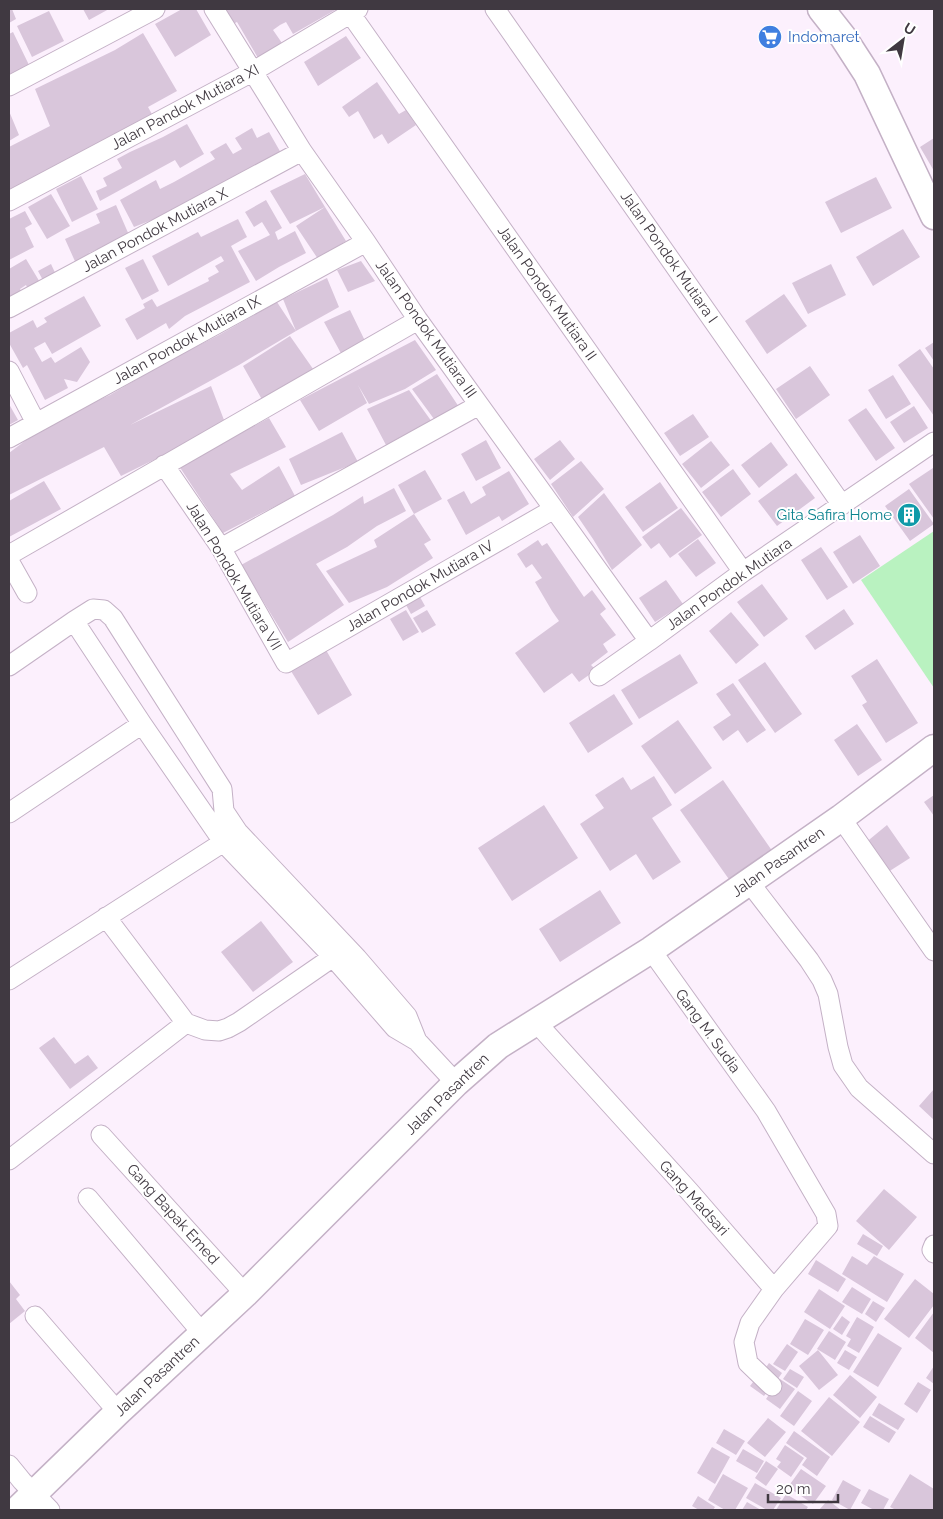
<svg xmlns="http://www.w3.org/2000/svg" width="943" height="1519" viewBox="0 0 943 1519" font-family="Raleway,sans-serif">
	<rect width="100%" height="100%" fill="#fcf0fd"/>
	<path fill="#b9f2c0" d="M934,531V688L861,580Z"/>
	<path fill="#d9c6db" d="M9,9H12L16,19L9,23Z
		M83,9H109L89,20Z
		M182,9H196L211,35L175,57L155,24Z
		M226,9H337L293,34L286,22L280,25L273,30L282,43L258,58L237,22L233,24Z
		M49,11L64,41L32,57L17,26Z
		M13,32L29,65L9,75V34Z
		M143,33L177,91L148,107L154,118L9,195V147L50,126L35,89L115,50Z
		M346,36L361,58L318,86L304,62Z
		M377,82L399,114L406,110L416,125L388,144L382,134L374,139L358,111L349,117L342,107Z
		M9,111L19,135L9,141Z
		M187,124L204,154L180,168L175,160L100,201L96,191L107,186L103,178L122,168L117,159L130,152L163,137Z
		M252,128L257,138L269,132L281,153L210,192L157,218L134,227L120,200L156,180L160,189L174,182L215,159L210,152L226,143L233,154L242,149L235,138Z
		M934,138V171L920,147Z
		M305,174L325,207L290,224L270,191Z
		M81,176L98,209L72,222L56,189Z
		M876,177L892,208L841,233L825,202Z
		M51,194L70,226L47,239L28,207Z
		M266,200L282,228L275,232L278,240L295,231L306,253L279,267L256,281L238,251L270,235L262,222L254,227L245,212Z
		M116,205L129,235L89,253L93,261L78,268L65,239L100,223L96,214Z
		M325,207L346,241L318,259L296,226Z
		M25,211L32,224L25,228L34,247L9,260V219Z
		M238,219L247,237L231,246L250,282L185,316L169,329L166,323L137,340L125,319L145,308L143,304L152,299L157,307L209,281L208,278L219,272L215,266L224,261L221,256L168,286L152,256L198,232L201,237Z
		M903,229L920,257L873,286L856,257Z
		M26,259L41,284L29,291L26,285L20,289L23,295L9,303V269Z
		M143,259L159,291L142,300L125,268Z
		M361,261L375,281L348,292L337,270Z
		M51,264L58,279L46,286L38,271Z
		M831,264L846,295L808,314L792,283Z
		M327,278L339,307L296,331L283,299Z
		M784,294L807,326L767,354L745,321Z
		M84,296L101,326L52,354L45,342L34,348L42,362L51,357L55,363L81,347L90,362L77,382L64,379L68,388L45,400L27,365L23,368L9,343V333L33,320L37,328L47,322L44,318Z
		M277,302L296,331L239,365L130,425L211,386L224,420L194,440L121,476L104,447L9,495V453L42,428L81,408L110,395L168,361L219,335Z
		M350,310L367,345L343,357L324,322Z
		M290,336L318,376L264,403L243,366Z
		M415,340L436,370L405,389L369,404L358,385L367,403L319,431L300,400Z
		M934,342V361L925,348Z
		M920,349L934,369V416L898,365Z
		M810,366L830,395L796,419L776,389Z
		M437,374L459,407L434,419L412,389Z
		M893,375L911,404L886,419L868,390Z
		M409,390L432,422L386,445L367,409Z
		M9,404L18,420L9,425Z
		M914,406L928,428L904,443L890,422Z
		M866,408L895,448L876,461L848,420Z
		M693,414L709,437L680,456L664,433Z
		M269,418L286,447L230,474L242,490L279,466L295,496L223,533L179,466Z
		M342,432L358,462L301,485L289,459Z
		M486,440L501,468L476,481L461,454Z
		M560,440L575,459L550,480L534,459Z
		M711,441L730,465L701,488L682,464Z
		M771,442L788,465L759,488L741,465Z
		M581,461L604,489L573,517L551,484Z
		M933,468L934,470V519L909,484Z
		M733,469L751,494L721,517L702,492Z
		M425,470L442,499L414,514L398,485Z
		M509,471L529,504L502,521L499,516L466,535L447,500L464,491L471,504L486,495L482,487Z
		M796,473L815,498L777,526L758,501Z
		M44,481L61,509L9,537V501Z
		M660,482L678,508L643,532L625,507Z
		M394,488L406,511L377,526L347,547L316,564L344,605L288,642L241,565L333,515L363,496L364,504Z
		M909,489L934,524L910,541L885,506Z
		M604,493L642,545L612,570L593,539L578,517Z
		M681,508L702,535L670,558L659,543L651,549L642,537Z
		M414,514L431,540L424,544L433,558L387,587L349,603L326,571L377,547L374,540Z
		M860,535L880,566L853,584L833,552Z
		M698,539L716,563L696,577L678,554Z
		M538,540L542,546L547,543L584,597L592,590L606,609L600,614L616,635L603,644L608,652L591,665L596,670L579,682L572,673L544,693L515,653L559,621L552,611L535,582L542,578L532,564L526,568L517,554Z
		M821,547L848,587L827,600L801,560Z
		M666,580L683,604L655,622L639,598Z
		M762,584L788,619L764,637L737,602Z
		M420,597L425,606L411,614L406,605Z
		M844,609L854,624L815,650L805,636Z
		M406,610L419,632L403,641L390,619Z
		M427,610L436,625L422,633L413,618Z
		M731,612L759,645L736,664L709,631Z
		M326,650L352,695L318,715L291,671Z
		M680,654L698,683L639,719L621,690Z
		M877,659L918,723L886,743L862,705L867,702L851,676Z
		M765,662L802,714L775,733L738,680Z
		M733,683L766,730L747,743L738,730L723,741L713,727L731,715L716,694Z
		M614,694L633,724L588,753L569,723Z
		M678,720L712,768L675,794L641,746Z
		M857,724L882,760L858,776L834,740Z
		M654,776L672,805L652,818L681,862L653,880L636,854L610,871L580,824L604,808L595,795L623,777L631,790Z
		M723,780L775,855L733,885L680,810Z
		M934,795V816L924,802Z
		M544,805L578,858L512,901L478,848Z
		M887,825L910,858L885,874L864,844Z
		M600,890L621,923L560,962L539,929Z
		M261,921L293,962L253,992L221,952Z
		M54,1037L75,1064L88,1055L98,1068L70,1089L39,1048Z
		M934,1089V1120L919,1106Z
		M884,1189L917,1217L889,1250L856,1221Z
		M863,1234L883,1246L877,1256L857,1244Z
		M852,1256L867,1265L874,1256L904,1274L887,1302L842,1274Z
		M816,1260L846,1279L838,1292L808,1274Z
		M915,1279L934,1294V1305L909,1338L884,1319Z
		M9,1281L20,1295L16,1299L25,1311L9,1324Z
		M852,1287L871,1299L862,1314L842,1302Z
		M819,1289L845,1306L830,1329L804,1312Z
		M873,1301L885,1308L876,1322L865,1314Z
		M934,1312V1353L915,1338Z
		M842,1316L850,1322L842,1335L833,1329Z
		M857,1317L874,1327L859,1353L847,1346L851,1339L846,1336Z
		M805,1319L824,1330L808,1355L790,1344Z
		M829,1331L846,1342L835,1360L817,1349Z
		M878,1333L902,1348L878,1387L853,1372Z
		M787,1344L798,1352L785,1371L773,1364Z
		M818,1350L838,1375L819,1390L799,1366Z
		M845,1350L857,1357L849,1370L837,1363Z
		M769,1363L782,1373L775,1383L762,1373Z
		M934,1366V1384L926,1378Z
		M790,1369L804,1377L797,1388L783,1379Z
		M850,1375L877,1397L860,1418L833,1395Z
		M757,1377L771,1387L764,1396L750,1386Z
		M780,1379L795,1389L780,1409L766,1399Z
		M918,1382L931,1390L917,1413L904,1404Z
		M798,1391L812,1401L794,1426L780,1416Z
		M829,1397L860,1422L832,1456L801,1431Z
		M879,1403L905,1419L898,1430L872,1415Z
		M870,1416L896,1432L889,1443L863,1427Z
		M768,1418L786,1432L765,1457L747,1443Z
		M724,1429L745,1441L736,1455L716,1443Z
		M794,1431L830,1457L817,1476L802,1465L807,1458L786,1443Z
		M785,1445L804,1458L791,1477L777,1467L781,1462L776,1459Z
		M712,1447L730,1457L715,1484L697,1473Z
		M743,1449L764,1461L757,1473L736,1461Z
		M766,1461L778,1469L766,1486L755,1478Z
		M801,1469L826,1486L813,1504L788,1487Z
		M723,1474L748,1488L735,1510H725L708,1500Z
		M910,1474L934,1489V1510H896L890,1507Z
		M843,1480L861,1490L850,1510L832,1500Z
		M755,1483L781,1498L773,1510H767L746,1498Z
		M869,1489L889,1499L883,1510H874L861,1503Z
		M786,1494L808,1507L806,1510H776Z
		M698,1496L715,1507L713,1510H699L692,1506Z
		M828,1500L841,1510H819Z
		M747,1502L761,1510H742Z"/>
	<g fill="none" stroke-linecap="round" stroke-linejoin="round">
		<g stroke="#c4b1c6" stroke-width="21">
			<path id="street" d="M214,9L302,151L366,242L418,320L649,641
				M495,9L842,505
				M350,13L743,572
				M9,86L155,9
				M9,201L252,72L358,9
				M9,308L302,151
				M9,371L36,423
				M9,438L366,242
				M164,465L221,548L286,663L554,509
				M221,548L479,405
				M9,555L418,320
				M9,561L27,593
				M74,621L142,724L224,843L333,957L395,1028L417,1041L456,1083
				M9,666L74,621L93,609L104,610L113,618L222,789L224,811L238,832L357,958L407,1016L417,1041
				M599,676L649,641L743,572L934,442
				M9,813L142,724
				M841,818L934,951
				M749,882L809,960L822,980L828,994L838,1047L843,1065L859,1088L934,1154
				M106,917L186,1023L205,1030L219,1031L228,1028L239,1022L333,957
				M651,950L766,1111L826,1214L828,1226L774,1289L750,1323L744,1342L748,1363L772,1386
				M9,980L233,836
				M535,1021L689,1191L774,1289
				M101,1135L245,1294
				M9,1160L186,1023
				M88,1198L203,1334
				M934,1245L932,1250L934,1253
				M35,1316L118,1412
				M9,1465L22,1481L50,1510"/>
		</g>
		<g stroke="#c4b1c6" stroke-width="29">
			<path id="secondary" d="M821,9L843,37L867,74L934,216
				M17,1510L118,1412L245,1294L456,1083L498,1046L651,950L841,818L934,748"/>
		</g>
		<use href="#street" stroke="#fff" stroke-width="19"/>
		<use href="#secondary" stroke="#fff" stroke-width="26"/>
	</g>
	<defs>
		<g id="supermarket-disc" transform="scale(1.25)"><circle r="9.5" fill="#3f7fe0" stroke="#fff"/><path d="M-6-5.5h2.5l.6 2H6L4.5 2H-2.5L-4.4-4H-6ZM-1.5 3.2a1.3 1.3 0 1 0 .1 0ZM3 3.2a1.3 1.3 0 1 0 .1 0Z" fill="#fff"/></g>
		<g id="building-disc" transform="scale(1.25)"><circle r="9.5" fill="#0f9aa8" stroke="#fff"/><path d="M-4-6H4V6H1V3H-1V6H-4ZM-2.5-4.3h1.7v1.8h-1.7ZM.8-4.3h1.7v1.8H.8ZM-2.5-1h1.7V.8h-1.7ZM.8-1h1.7V.8H.8Z" fill="#fff"/></g>
	</defs>
	<g fill-rule="evenodd">
		<use href="#supermarket-disc" x="770" y="37"/>
		<use href="#building-disc" x="909" y="515"/>
	</g>
	<g text-anchor="middle" dominant-baseline="central" stroke-width="4" stroke-linejoin="round" paint-order="stroke">
		<g font-size="15" fill="#366cbe" stroke="#fff" text-anchor="start">
			<text x="788" y="37">Indomaret</text>
		</g>
		<g font-size="15" fill="#403941" stroke="#fff">
			<text transform="translate(185 107) rotate(-28)">Jalan Pandok Mutiara XI</text>
			<text transform="translate(155 230) rotate(-28)">Jalan Pondok Mutiara X</text>
			<text transform="translate(669 257) rotate(55)">Jalan Pondok Mutiara I</text>
			<text transform="translate(547 293) rotate(55)">Jalan Pondok Mutiara II</text>
			<text transform="translate(426 329) rotate(55)">Jalan Pondok Mutiara III</text>
			<text transform="translate(187 340) rotate(-29)">Jalan Pondok Mutiara IX</text>
			<text transform="translate(234 576) rotate(59)">Jalan Pondok Mutiara VII</text>
			<text transform="translate(729 584) rotate(-35)">Jalan Pondok Mutiara</text>
			<text transform="translate(420 586) rotate(-30)">Jalan Pondok Mutiara IV</text>
			<text transform="translate(778 862) rotate(-35)">Jalan Pasantren</text>
			<text transform="translate(708 1031) rotate(54)">Gang M. Sudia</text>
			<text transform="translate(447 1094) rotate(-44)">Jalan Pasantren</text>
			<text transform="translate(694 1198) rotate(48)">Gang Madsari</text>
			<text transform="translate(173 1214) rotate(48)">Gang Bapak Emed</text>
			<text transform="translate(157 1376) rotate(-43)">Jalan Pasantren</text>
		</g>
		<g font-size="15" fill="#0d838f" stroke="#fff" text-anchor="end">
			<text x="892" y="515">Gita Safira Home</text>
		</g>
	</g>
	<rect width="943" height="1519" fill="none" stroke="#403941" stroke-width="20"/>
	<g transform="translate(903 40) rotate(31)" stroke="#ffffff" stroke-width="4" paint-order="stroke">
	<path d="M0-4L9 19L0 12L-9 19Z" fill="#403941"/>
	<text y="-8" font-size="14" font-weight="bold" text-anchor="middle" fill="#403941">U</text>
	</g>
	<path d="M768 1494v8h70v-8" fill="none" stroke="#403941" stroke-width="2.5"/>
	<text x="776" y="1494" font-size="15" fill="#403941" stroke="#ffffff" stroke-width="4" paint-order="stroke">20 m</text>
</svg>
